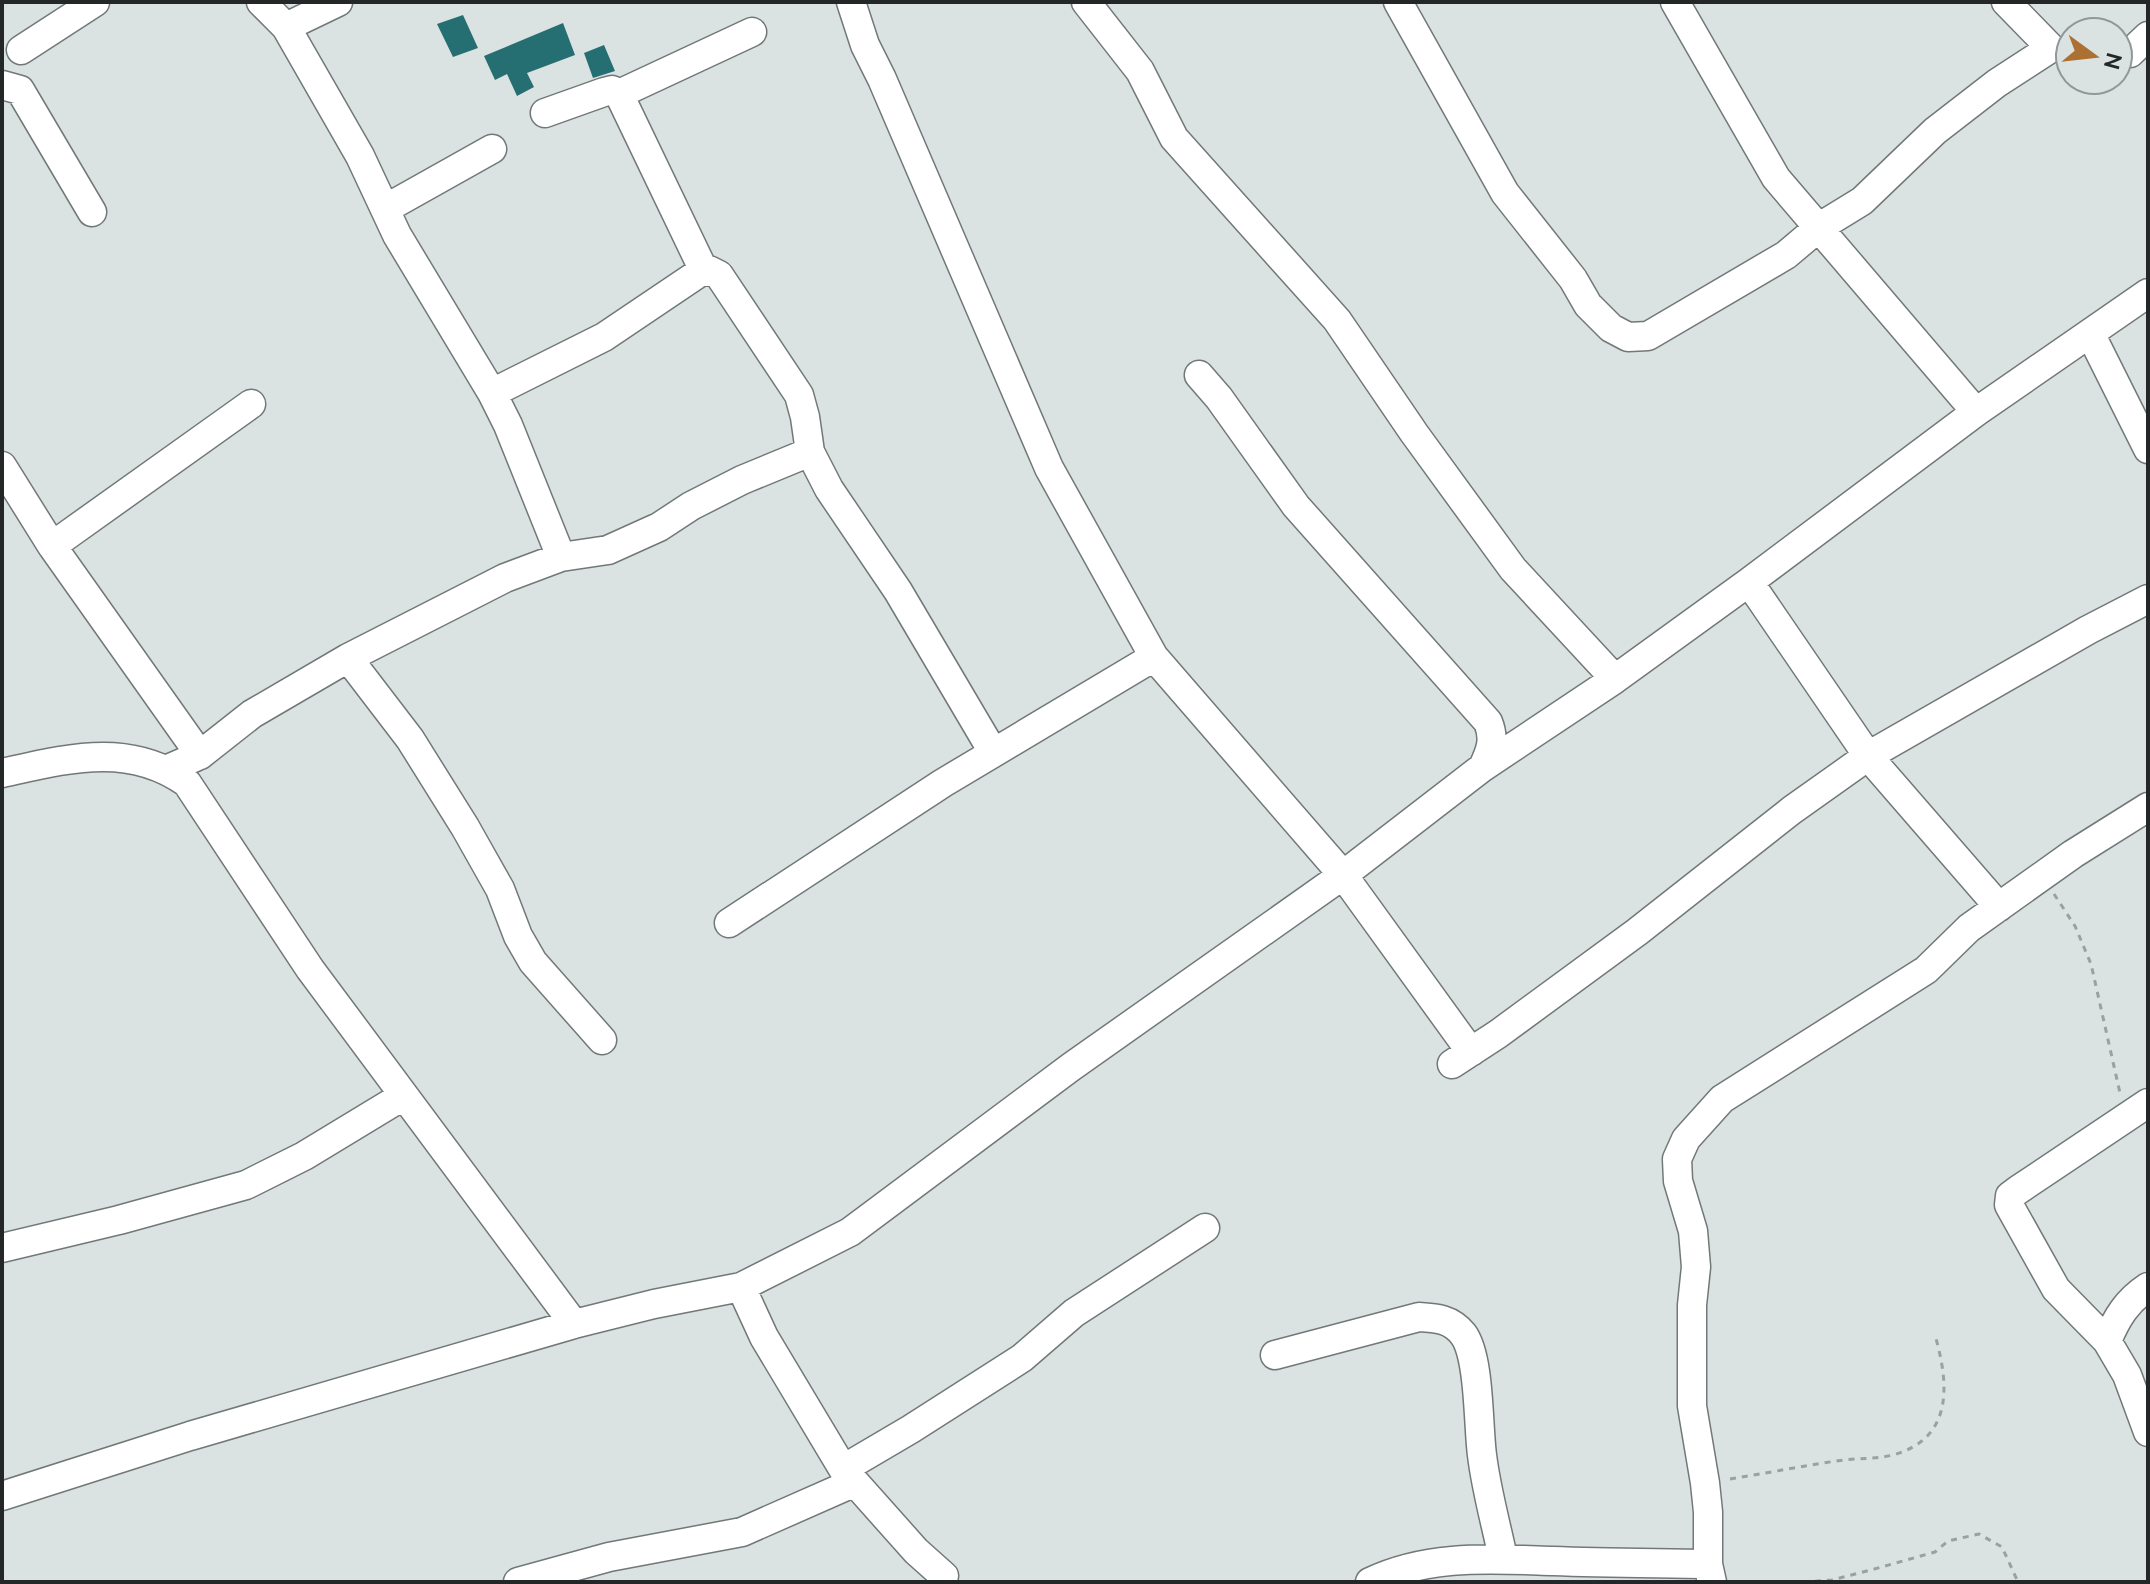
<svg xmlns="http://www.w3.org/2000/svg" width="2150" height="1584" viewBox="0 0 2150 1584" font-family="Ubuntu,sans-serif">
	<rect width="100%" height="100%" fill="#dbe2e2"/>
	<path fill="#256f73" d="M463,15L478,48L453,57L437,24Z
		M563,23L575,55L527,73L534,87L517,96L507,74L495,80L484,56Z
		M604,45L615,71L593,78L584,53Z"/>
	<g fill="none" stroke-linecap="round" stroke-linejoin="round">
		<g stroke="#727878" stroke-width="31">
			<path id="minor" d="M261,2L286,27L360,156L397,235L492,393L508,425L561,557
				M851,2L865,45L882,79L1049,468L1154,657
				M1086,2L1140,71L1174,138L1337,320L1414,433L1513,569L1615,679
				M1398,2L1505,193L1573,279L1588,305L1611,328L1628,337L1648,336L1786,255L1818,228L1862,201L1935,131L1997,83L2051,48L2006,2
				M1675,2L1776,178L1976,412
				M286,27L338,2
				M21,50L95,2
				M2130,53L2148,36
				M2,85L20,90L92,212
				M619,94L752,32
				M545,113L604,92L612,90L619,94L704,271
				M385,209L492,149
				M2091,335L2148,449
				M1199,375L1219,398L1296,506L1488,722C1495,739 1491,750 1483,767
				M492,393L604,337L699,273L709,270L719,275L799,395L805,417L810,452
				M2,466L52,546L200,755
				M52,546L251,404
				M1749,582L1868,756L1999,907
				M348,658L410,739L465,827L500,889L518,936L533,962L602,1040
				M168,769L200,755L252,714L348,658L505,578L561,557L608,550L659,527L691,506L742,480L810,452L829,489L898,591L993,752
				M2,773C66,759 129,741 187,783L310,969L574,1324
				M729,923L943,783L1154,657L1343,875L1471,1052
				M1452,1064L1498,1034L1637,932L1792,810L1868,756L2088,630L2148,599
				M2,1248L119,1220L246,1185L304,1156L403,1096
				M741,1287L764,1337L843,1469L916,1551L944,1576
				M2148,1287C2127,1301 2117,1317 2107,1341L2127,1375L2148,1432
				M2107,1341L2056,1289L2009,1205L2010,1196L2018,1190L2148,1103
				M1275,1355L1419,1317C1437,1318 1451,1319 1463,1334C1480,1356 1478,1426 1482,1455C1486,1489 1496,1524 1503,1558
				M843,1469L911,1429L1022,1358L1074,1313L1205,1228
				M2,1496L190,1436L574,1324L654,1304L741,1287L850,1232L1071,1067L1343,875L1483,767L1615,679L1749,582L1976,412L2148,293
				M518,1582L609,1557L742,1532L853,1483
				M1370,1582C1428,1554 1491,1559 1553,1561C1604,1563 1656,1563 1708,1564
				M1712,1582L1708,1564V1512L1705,1483L1692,1406V1305L1696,1267L1693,1231L1678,1181L1677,1159L1686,1139L1722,1099L1926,970L1969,928L2073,854L2148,807"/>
		</g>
		<path stroke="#9ba1a1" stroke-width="3" stroke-dasharray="6 6" stroke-linecap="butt" d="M2054,894L2075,926L2091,964L2120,1093
			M1730,1479C1768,1473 1806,1465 1844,1460C1861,1458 1877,1459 1893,1455C1954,1438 1949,1384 1935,1335
			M1803,1582L1832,1580L1871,1570L1935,1552L1948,1541L1979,1534L2002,1547L2018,1582"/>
		<use href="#minor" stroke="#fff" stroke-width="28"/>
	</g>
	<rect width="2150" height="1584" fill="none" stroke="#242727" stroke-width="8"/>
	<g transform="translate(2094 56) rotate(105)"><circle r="38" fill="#dbe2e2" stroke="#929797" stroke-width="2"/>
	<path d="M0-6L14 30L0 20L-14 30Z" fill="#ad7033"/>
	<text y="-12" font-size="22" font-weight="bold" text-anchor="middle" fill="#242727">N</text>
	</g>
</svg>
